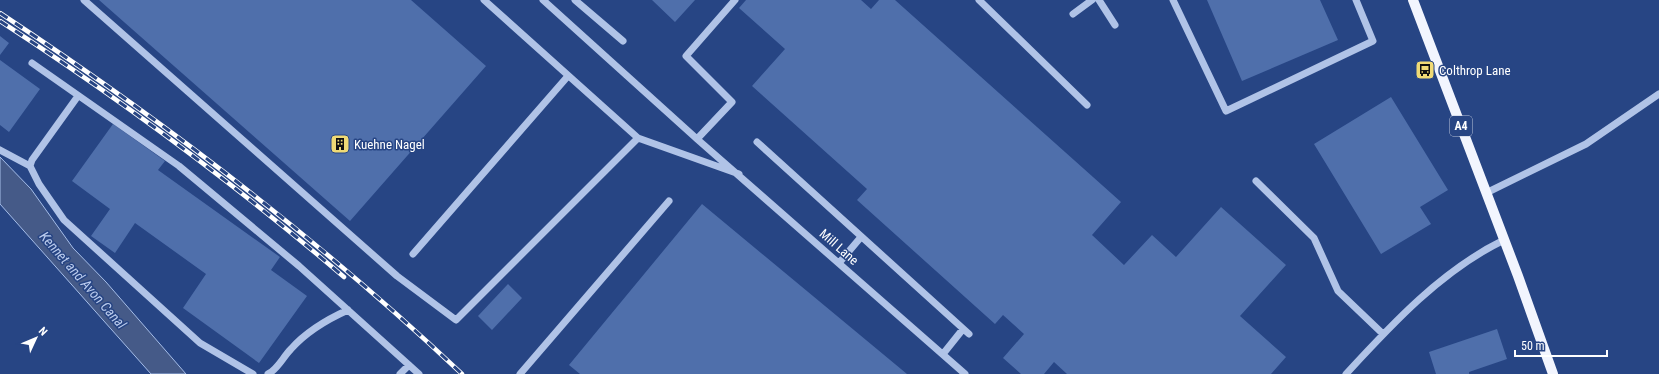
<svg xmlns="http://www.w3.org/2000/svg" width="1659" height="374" viewBox="0 0 1659 374" font-family="'Roboto Condensed',sans-serif">
	<rect width="100%" height="100%" fill="#274584"/>
	<path fill="#455a88" stroke="#a5bde8" d="M0,157L31,189L73,248L106,282L186,374H151L0,204Z"/>
	<path fill="#4f6fab" d="M99,0H411L486,66L350,221Z
		M652,0H695L675,22Z
		M746,0H861L871,9L879,0H895L1121,202L1092,235L1124,265L1152,235L1176,257L1221,207L1286,265L1240,316L1286,357L1271,374H1067L1054,362L1044,374H1021L1003,358L1024,334L1003,315L995,324L857,200L867,189L752,86L785,49L739,8Z
		M1207,0H1320L1338,40L1242,81Z
		M0,36L9,43L0,55Z
		M0,60L40,89L9,132L0,125Z
		M1391,97L1448,190L1420,207L1431,224L1381,254L1314,144Z
		M113,124L165,161L158,170L280,257L271,270L307,296L259,363L183,308L206,274L135,223L115,253L91,236L110,209L72,181Z
		M702,204L907,374H580L569,365Z
		M508,284L522,298L492,330L478,316Z
		M1497,329L1507,359L1469,372V374H1436L1429,352Z"/>
	<g fill="none" stroke-linecap="round" stroke-linejoin="round">
		<path stroke="#b0c3e7" stroke-width="7" d="M84,0L397,276L456,320L638,138L739,174
			M484,0L638,138
			M543,0L697,139L965,374
			M575,0L623,41
			M979,0L1087,105
			M1099,0L1115,25
			M1173,0L1226,111L1373,41L1356,0
			M1073,14L1092,0
			M32,63L179,166L299,266L419,374
			M78,96L32,160L30,166L39,184L64,220L200,343L253,374
			M697,139L732,102L686,56L735,0
			M757,142L969,334
			M0,150L30,166
			M1256,181L1314,238L1338,291L1383,334
			M1486,193L1586,144L1659,94
			M413,254L568,76
			M839,263L861,237
			M943,354L963,329
			M268,374C278,369 283,357 291,349C306,332 328,319 348,310
			M400,374L409,365
			M520,374L669,201
			M1346,374C1392,324 1442,270 1504,240"/>
		<path stroke="#f2f5fe" stroke-width="10" d="M1413,0L1518,276L1553,374"/>
		<g stroke="#fff" stroke-width="4.5">
			<path id="rail" d="M0,13C164,121 319,239 462,374
				M0,21C120,99 235,184 344,277"/>
		</g>
		<use href="#rail" stroke="#274584" stroke-width="3" stroke-dasharray="9" stroke-linecap="butt"/>
	</g>
	<defs>
		<g id="bus-square" transform="scale(1)"><rect x="-9" y="-9" width="18" height="18" rx="4" fill="#f0da75" stroke="#274584"/><path d="M-5-6H5V4H4V6H2V4H-2V6H-4V4H-5ZM-3.5-4V0h7V-4ZM-3.5 1.2v1.5H-2V1.2ZM2 1.2v1.5H3.5V1.2Z" fill="#111"/></g>
		<g id="building-square" transform="scale(1)"><rect x="-9" y="-9" width="18" height="18" rx="4" fill="#f0da75" stroke="#274584"/><path d="M-4-6H4V6H1V3H-1V6H-4ZM-2.5-4.3h1.7v1.8h-1.7ZM.8-4.3h1.7v1.8H.8ZM-2.5-1h1.7V.8h-1.7ZM.8-1h1.7V.8H.8Z" fill="#111"/></g>
	</defs>
	<g fill-rule="evenodd">
		<use href="#bus-square" x="1425" y="70"/>
		<use href="#building-square" x="340" y="144"/>
	</g>
	<g text-anchor="middle" dominant-baseline="central" stroke-width="3" stroke-linejoin="round" paint-order="stroke">
		<rect fill="#274584" stroke="#bec7da" stroke-width="1" x="1450" y="116" width="22" height="20" rx="3"/>
		<g font-size="12" font-weight="bold" fill="#fff">
			<text x="1461" y="126">A4</text>
		</g>
		<g font-size="13" fill="#fff" stroke="#274584" text-anchor="start">
			<text x="1439" y="70">Colthrop Lane</text>
			<text x="354" y="144">Kuehne Nagel</text>
		</g>
		<g font-size="13" fill="#fff" stroke="#274584">
			<text transform="translate(839 247) rotate(41)">Mill Lane</text>
		</g>
		<g font-size="14" font-style="italic" fill="#bccdef" stroke="#274584">
			<text transform="translate(83 280) rotate(49)">Kennet and Avon Canal</text>
		</g>
	</g>
	<g transform="translate(36 338) rotate(46)" stroke="#274584" stroke-width="3" paint-order="stroke">
	<path d="M0-3L7 15L0 10L-7 15Z" fill="#ffffff"/>
	<text y="-6" font-size="11" font-weight="bold" text-anchor="middle" fill="#ffffff">N</text>
	</g>
	<path d="M1515 350v6h92v-6" fill="none" stroke="#ffffff" stroke-width="2"/>
	<text x="1521" y="350" font-size="12" fill="#ffffff" stroke="#274584" stroke-width="3" paint-order="stroke">50 m</text>
</svg>
